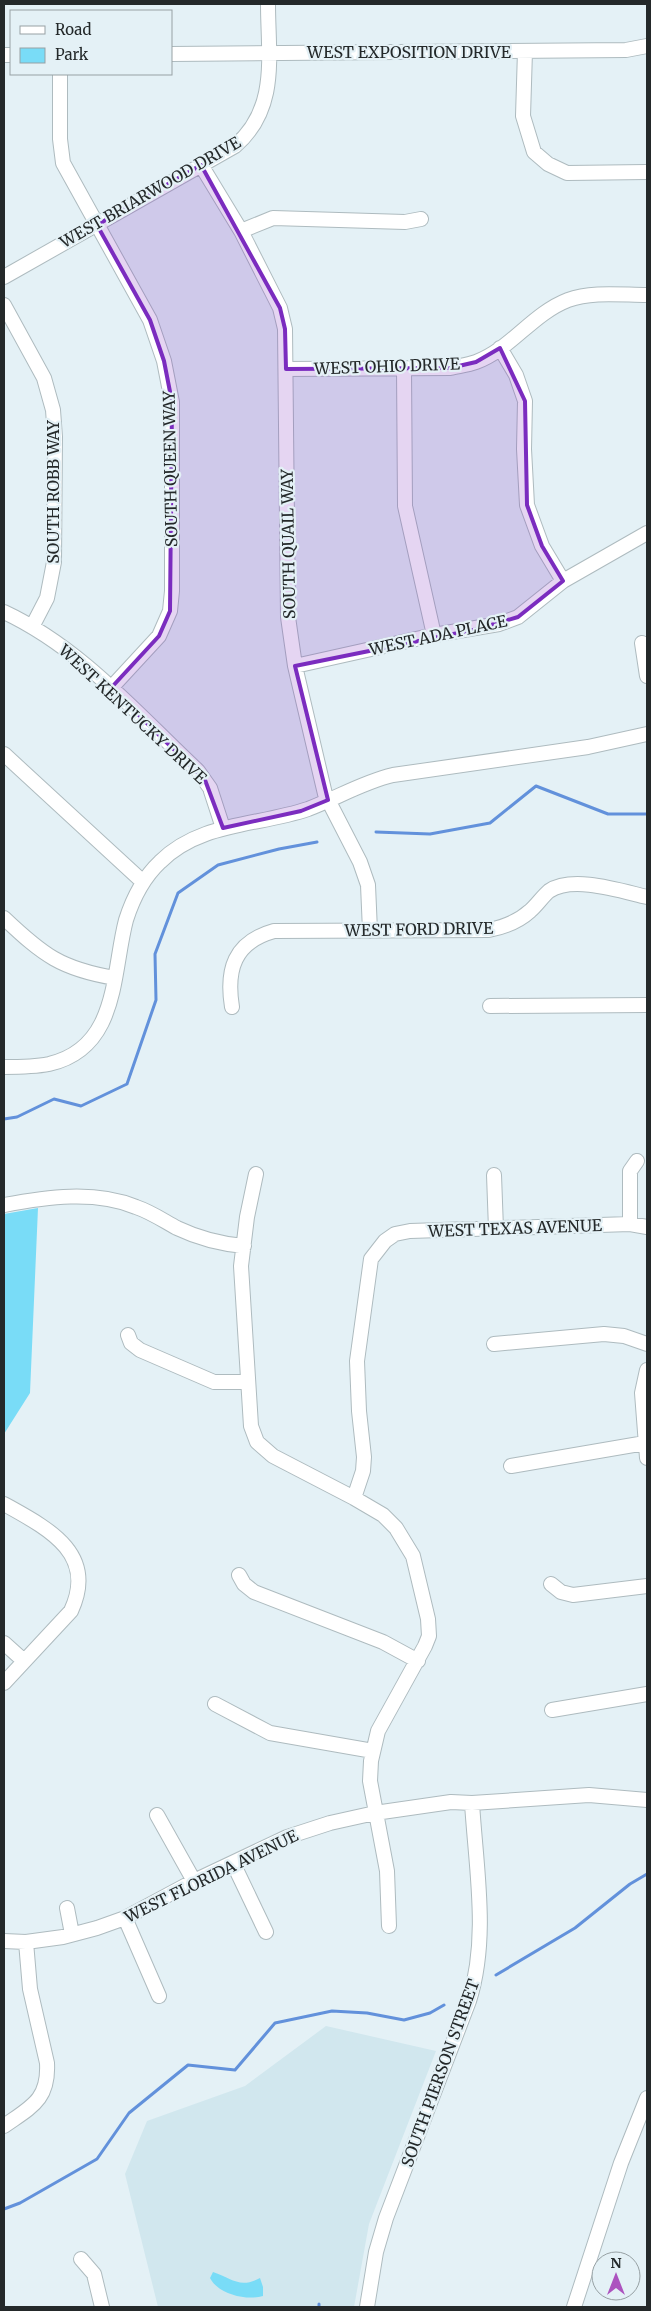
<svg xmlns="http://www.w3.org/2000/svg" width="651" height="2311" viewBox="0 0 651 2311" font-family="Merriweather,serif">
	<rect width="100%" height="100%" fill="#e4f1f6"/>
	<path fill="#d1e7ee" d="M326,2026L436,2051L369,2224L354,2307H158L125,2174L147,2121L245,2086Z"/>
	<path fill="#79dcf7" d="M38,1208L30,1393L4,1434V1214Z
		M213,2272C232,2278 239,2289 260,2278L263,2287V2296C246,2301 218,2294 210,2278Z"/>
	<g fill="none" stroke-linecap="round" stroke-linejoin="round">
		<path stroke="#6291db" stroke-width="3" d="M376,832L430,834L490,823L536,786L608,814H647
			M4,1119L17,1117L54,1099L81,1106L127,1084L156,1000L155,954L178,893L218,865L279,849L317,842
			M496,1975L575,1928L630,1884L647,1874
			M4,2209L20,2203L97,2159L129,2113L188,2065L235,2070L275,2023L332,2011L367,2013L404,2020L430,2013L444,2005
			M319,2304V2307"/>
		<g stroke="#aebbbf" stroke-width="16">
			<path id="minor" d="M525,51L523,116L534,152L548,164L567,173L647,172
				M171,54L626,50L647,46
				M4,55H11
				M60,74V139L63,163L150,320L164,361L172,402V591L170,611L159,636L111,688
				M201,165L241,231L280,308L285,329L288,617L295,666L325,794L360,862L368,885L370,931
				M241,231L273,218L405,222L421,219
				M4,277L235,146C279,108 268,56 268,4
				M4,305L44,378L53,410L55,437L54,562L47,598L32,627
				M500,348L516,375L525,401L524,449L527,505L542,546L563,581
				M286,369L450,368C458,366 468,365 476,362C511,349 532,314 568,300C592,291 622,295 647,295
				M404,369L405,506L434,635
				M4,612C81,648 137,714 198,771L210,788L223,828
				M642,643L647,676
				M295,666L434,635L499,624L518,617L563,581L647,533
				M4,754L143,882
				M4,918C43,955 61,969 115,978
				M490,1006L647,1005
				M232,1007C226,970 234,942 274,931L489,930C504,927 519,921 530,911C537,905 542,897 549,891C573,875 621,891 647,897
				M4,1067C19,1067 34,1067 49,1064C119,1048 112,973 126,920C133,898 143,878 160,862C200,822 258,826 308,809C337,798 363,782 393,775L588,747L647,734
				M256,1174L247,1217L241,1266L251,1426L257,1442L273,1456L354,1498L383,1515L396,1528L413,1556L428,1619L429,1636L425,1646L378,1731L371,1761L370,1781L387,1871L389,1926
				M494,1175L496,1229
				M4,1205C46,1197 95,1190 136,1207C151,1212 164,1221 177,1228C198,1238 221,1244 244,1246
				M630,1224V1171L637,1161
				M128,1335L131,1343L140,1350L214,1382H248
				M494,1344L604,1334L624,1336L647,1344
				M647,1370L642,1393L647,1458
				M511,1466L645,1443
				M354,1498L363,1471L364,1457L359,1411L357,1361L371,1259L385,1241L395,1234L410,1231L630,1224L647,1227
				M4,1504C47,1528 98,1553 71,1611L4,1683
				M239,1575L244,1584L254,1592L383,1642L418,1661
				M551,1584L561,1592L573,1595L647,1586
				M4,1643L24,1661
				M215,1704L270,1733L373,1751
				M552,1710L647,1694
				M157,1815L194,1881
				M233,1863L266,1932
				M67,1908L72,1934
				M125,1918L159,1996
				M4,1941L26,1942L63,1937L97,1928L125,1918L194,1881L287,1837L330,1823L375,1813L451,1802L472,1803L589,1795L647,1800
				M4,2126C31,2107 49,2100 47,2063L30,1989L26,1942
				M81,2259L94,2274L102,2307
				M367,2307L376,2252L386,2218L469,2001C489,1938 476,1869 472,1803
				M574,2307L621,2163L647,2098"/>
		</g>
		<use href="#minor" stroke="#fff" stroke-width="14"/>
	</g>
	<path fill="#7b2cbf" fill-opacity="0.2" stroke="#7b2cbf" stroke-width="4" stroke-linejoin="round" d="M201,165L280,308L285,329L286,369L450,368L476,362L500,348L525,401L527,505L542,546L563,581L518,617L478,629L295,666L328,800L301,811L223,828L205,780L111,688L159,636L170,611L172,402L164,361L150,320L97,225Z"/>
	<g text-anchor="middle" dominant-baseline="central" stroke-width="4.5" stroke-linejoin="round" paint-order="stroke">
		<g font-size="16" fill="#24292a" stroke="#e4f1f6">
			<text x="409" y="52">WEST EXPOSITION DRIVE</text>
			<text transform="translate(150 192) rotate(-30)">WEST BRIARWOOD DRIVE</text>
			<text transform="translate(387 366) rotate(-2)">WEST OHIO DRIVE</text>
			<text transform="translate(170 469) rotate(-91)">SOUTH QUEEN WAY</text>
			<text transform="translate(53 492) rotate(-90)">SOUTH ROBB WAY</text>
			<text transform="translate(288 544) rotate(-91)">SOUTH QUAIL WAY</text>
			<text transform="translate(438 635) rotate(-12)">WEST ADA PLACE</text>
			<text transform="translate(133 714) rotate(43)">WEST KENTUCKY DRIVE</text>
			<text transform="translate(419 929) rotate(-1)">WEST FORD DRIVE</text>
			<text transform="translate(515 1228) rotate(-2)">WEST TEXAS AVENUE</text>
			<text transform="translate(211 1876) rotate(-26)">WEST FLORIDA AVENUE</text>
			<text transform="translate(440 2073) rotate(-70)">SOUTH PIERSON STREET</text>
		</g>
	</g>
	<rect width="651" height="2311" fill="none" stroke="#24292a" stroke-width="10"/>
	<rect x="10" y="10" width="162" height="65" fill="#e4f1f6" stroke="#97a1a4"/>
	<rect x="20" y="26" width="25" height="8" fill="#ffffff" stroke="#97a1a4"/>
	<text x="55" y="35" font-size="15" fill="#24292a">Road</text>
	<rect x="20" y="48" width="25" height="15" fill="#79dcf7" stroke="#97a1a4"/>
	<text x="55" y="60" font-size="15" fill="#24292a">Park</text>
	<g transform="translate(616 2276)"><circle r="24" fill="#e4f1f6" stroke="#97a1a4"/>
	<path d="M0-4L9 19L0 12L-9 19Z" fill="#ac53bf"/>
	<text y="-8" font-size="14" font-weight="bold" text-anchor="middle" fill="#24292a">N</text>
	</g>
</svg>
